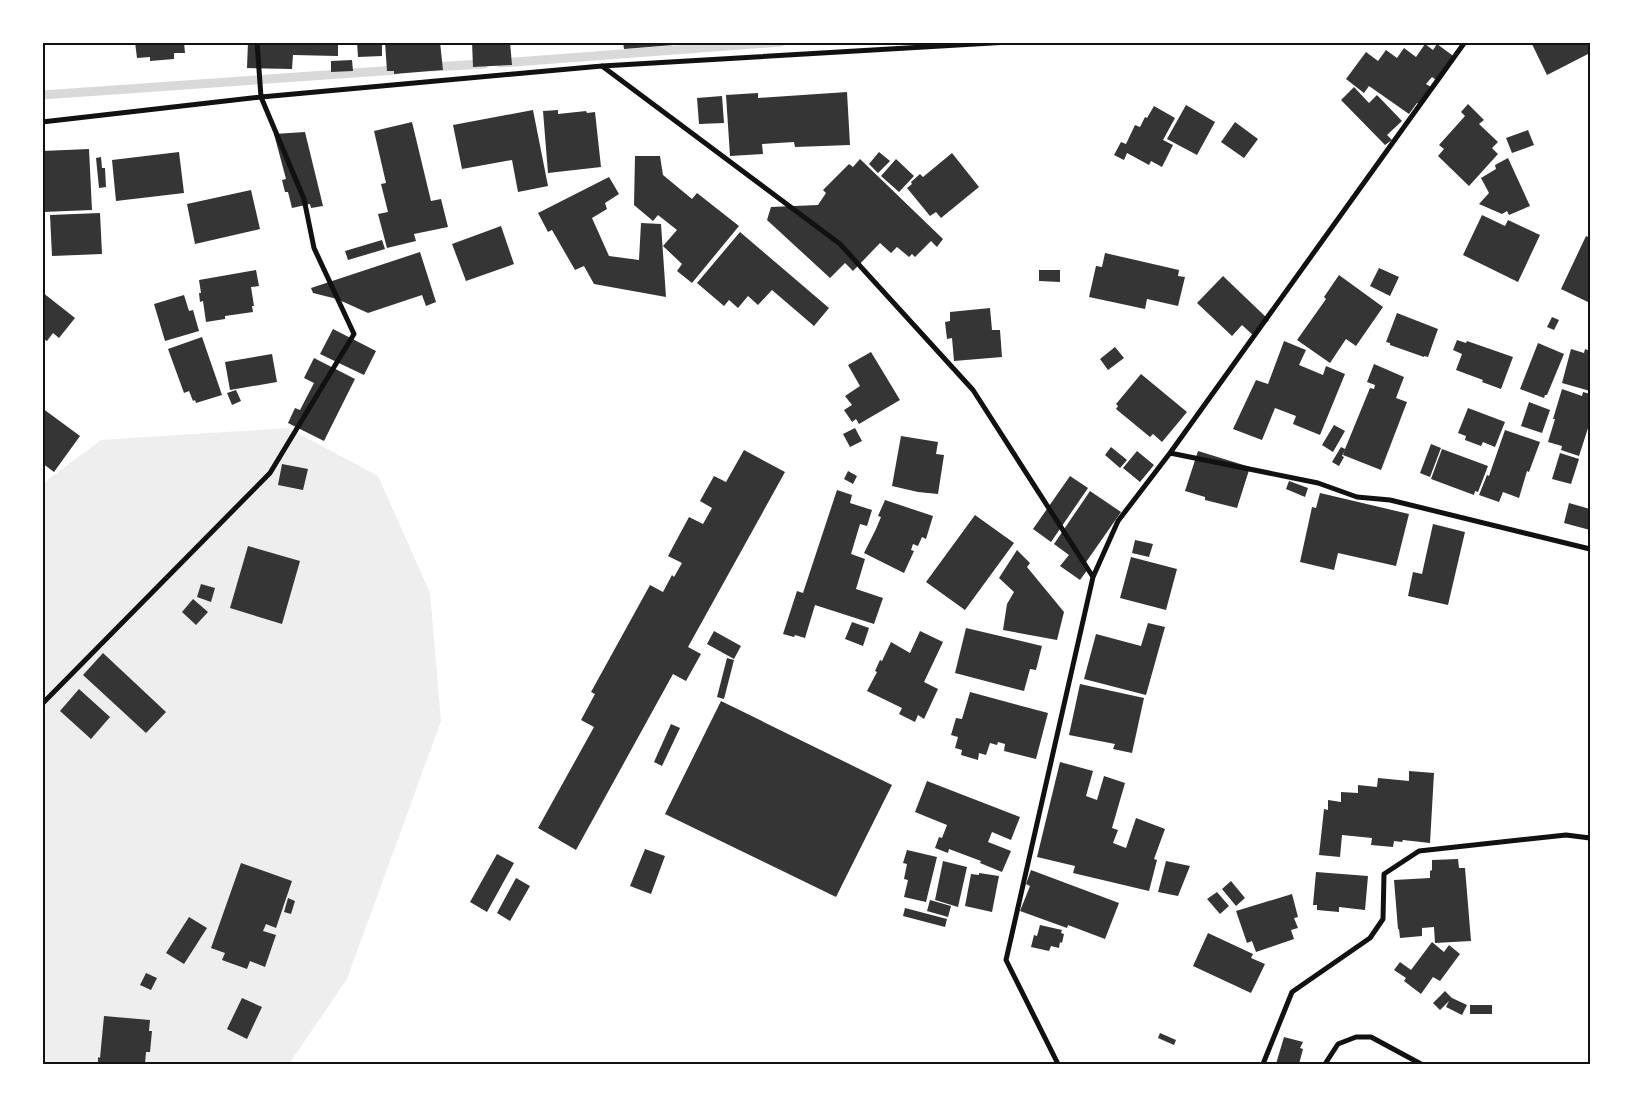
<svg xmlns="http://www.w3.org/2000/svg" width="1633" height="1107" viewBox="0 0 1633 1107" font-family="'Space Grotesk',sans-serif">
	<rect width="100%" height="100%" fill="#fff"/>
	<path fill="#eee" d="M288,428L378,476L430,593L441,721L347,979L289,1064H43L42,484L101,440Z"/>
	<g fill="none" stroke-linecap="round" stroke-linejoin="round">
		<path stroke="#d9d9d9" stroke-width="9" d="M500,63L781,42
			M432,67L484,64
			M42,95L397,70"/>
	</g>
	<path fill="#353535" d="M135,42H184L185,53H174V59L150,61V57L137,58Z
		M248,42H338V56L293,55L292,69L247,68Z
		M357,42H382V56L358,57Z
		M385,42H440L443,70L394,74V71H387Z
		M472,42H510L512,65L473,67Z
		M623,42H686V44L624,49Z
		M1531,42H1590V53L1547,75Z
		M1425,44L1433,50L1437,44L1456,58L1439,82L1432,77L1426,84L1431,87L1419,104L1417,103L1409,114L1369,86L1364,93L1346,79L1366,52L1378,61L1386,50L1397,58L1404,48L1416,57Z
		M352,60L353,71L331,72V61Z
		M1354,87L1369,103L1377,95L1402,121L1387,135L1392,140L1385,145L1341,100Z
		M847,92L850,145L795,147L794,142L762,144L763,154L730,156L726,95L758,93V98Z
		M722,96L724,123L699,124L697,98Z
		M1468,104L1484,120L1479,124L1498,142L1492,148L1498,154L1469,186L1438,156L1444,149L1439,145L1465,116L1461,112Z
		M1186,105L1215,122L1197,155L1167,139Z
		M1154,106L1175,118L1163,140L1173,145L1162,167L1151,161L1149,165L1127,153L1124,160L1114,155L1121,142L1126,144L1135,125L1140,127L1145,117L1147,118Z
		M533,110L548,186L518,192L512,160L462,169L453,125Z
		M558,110V114L586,111L587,113L595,112L601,167L548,173L543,111Z
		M412,122L431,201L441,199L448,227L414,234L416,241L387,248L378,214L388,212L381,184L386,183L374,131Z
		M1235,122L1258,139L1244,158L1221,142Z
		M1528,130L1534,145L1512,153L1506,138Z
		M305,132L323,206L311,208L310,204L292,208L288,192H285L282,180L286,179L274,134Z
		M89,149L92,210L42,212V151Z
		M179,152L184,193L116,201L112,160Z
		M879,152L890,161L878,173L869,164Z
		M952,153L979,187L941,218L936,212L930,216L907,188L912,184L911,182L920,174L923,177Z
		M635,156H660L663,175L692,199L697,193L739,226L692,283L677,271L682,264L663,246L677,230L658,215L653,221L634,205Z
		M101,157L102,168H105L106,187L99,188L96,158Z
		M1508,158L1530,206L1509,215L1507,211L1502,214L1479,204L1489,193L1481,178L1496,169L1495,165Z
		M860,159L943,239L937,247L931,241L915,257L912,254L909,257L897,247L891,253L880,243L853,271L845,263L830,278L767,220L771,207L818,205L826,193L823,190L849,164L853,167Z
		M896,159L914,176L899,192L881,176Z
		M609,177L619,194L605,203L607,209L592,218L609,256L639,260L641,223L661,224L666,297L594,284L584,266L575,270L552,230L548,232L538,213Z
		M251,190L260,229L195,244L187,204Z
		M100,213L102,254L52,256L50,215Z
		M1482,215L1505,226L1508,220L1540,235L1518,282L1463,255Z
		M501,226L514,264L466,281L452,244Z
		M740,232L829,308L814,326L772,290L758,305L748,296L738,308L729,300L724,306L697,283Z
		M1586,236L1590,238V303L1561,289Z
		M382,240L385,249L348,260L345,251Z
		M420,252L436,302L426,306L422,295L368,313L337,299L313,293L311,288Z
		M1105,253L1179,270L1178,276L1185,277L1178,306L1147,299L1145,309L1089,297L1096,266L1102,267Z
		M1379,268L1399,277L1390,296L1370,286Z
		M256,270L259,286L251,287L254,306H252L253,312L225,316V319L206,322L203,301L200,302L199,293H201L199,280Z
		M1039,270H1060V282L1039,281Z
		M1339,275L1383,307L1356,346L1346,339L1330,363L1297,340L1326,299L1324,297Z
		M1223,276L1269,320L1254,336L1242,325L1232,336L1197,303Z
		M42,292L75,318L59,338L53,333L47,341L42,338Z
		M184,295L189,311L193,310L199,331L165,341L154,304Z
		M990,308L992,330H1000L1002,357L954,361L952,338L947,339L945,322L950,321V312Z
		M1397,313L1438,329L1428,357L1424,356V357L1390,345V343L1386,342Z
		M1552,317L1559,320L1554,330L1547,327Z
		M333,329L376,351L364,375L320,354Z
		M202,337L222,395L196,403L195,400L193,401L189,391L184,393L168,349Z
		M1457,340L1466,343L1467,341L1513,357L1501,389L1482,382L1483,380L1456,370L1462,354L1453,350Z
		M1284,341L1306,350L1299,365L1323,375L1326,366L1345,374L1320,435L1293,424L1296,416L1275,408L1262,440L1233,429L1256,380L1268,384Z
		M1538,343L1564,354L1547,395H1545L1544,398L1520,389Z
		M1115,347L1124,358L1108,370L1100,359Z
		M1571,349L1584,353L1585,349L1590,351V391L1562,383Z
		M871,352L900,400L859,424L856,419L852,422L844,410L852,405L845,396L860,386L848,365Z
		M272,354L277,382L230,390L225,362Z
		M314,358L355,379L324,441L288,423L295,408L300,410L314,383L304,378Z
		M1374,364L1404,377L1396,398L1407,402L1381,470L1343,455L1345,450L1342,456L1344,457L1339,466L1332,462L1341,447L1345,449L1370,388L1374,389L1375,385L1367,382Z
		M1141,374L1187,412L1162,442L1153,434L1150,437L1116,409L1118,406L1116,404Z
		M1562,389L1582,396L1583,392L1590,394V422L1579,456L1561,450L1562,446L1548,442L1555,419H1553Z
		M236,390L241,401L232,405L227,393Z
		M1529,402L1550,410L1542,433L1521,426Z
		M42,408L80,436L54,472L42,463Z
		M1468,408L1505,422L1495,447L1483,442L1481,446L1465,440L1466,436L1458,433Z
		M1334,425L1345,431L1333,452L1322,445Z
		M855,428L862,441L850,447L843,434Z
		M1505,430L1540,442L1529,472L1527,471L1519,498L1503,492L1499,502L1479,495L1487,475L1489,476Z
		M901,436L938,442L936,454L944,455L938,494L918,492L892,486Z
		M1431,444L1441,448L1430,477L1420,473Z
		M1111,447L1127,460L1120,468L1105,455Z
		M1442,449L1488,466L1478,492L1475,491L1474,495L1431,479Z
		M744,450L785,472L688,647L701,654L686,681L673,674L576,850L538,828L594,727L581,720L595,694L591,692L650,585L663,592L672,575L674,577L682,563L668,556L689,517L703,524L712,508L700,501L714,476L726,482Z
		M1137,451L1154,465L1140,482L1123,468Z
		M1198,451L1250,467L1237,508L1205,500V497L1185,491Z
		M1560,453L1579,459L1571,484L1552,479Z
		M282,464L308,469L303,490L278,485Z
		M848,471L857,476L853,484L844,479Z
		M1070,476L1088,488L1051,542L1033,529Z
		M1289,481L1308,488L1305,497L1286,489Z
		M837,490L852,495L850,503L872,510L867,526L860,524L851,554L865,559L856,589L883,598L874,624L815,605L805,638L795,635L794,637L783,634L797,591L803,593Z
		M1090,491L1121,512L1084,565L1088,569L1080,580L1060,566L1069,555L1054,544Z
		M1320,493L1409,514L1396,566L1338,553L1334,570L1300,562L1312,507L1316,508Z
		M885,500L933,516L926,539L922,537L918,546L913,544L911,550L914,551L904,573L864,553L876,529L881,517L878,516Z
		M1569,503L1590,509V530L1564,523Z
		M975,515L1014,543L965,610L926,582Z
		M1433,524L1465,532L1448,605L1408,596L1413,572L1422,574Z
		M1135,540L1153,544L1149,557L1132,553Z
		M248,546L300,561L282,624L230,608Z
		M1017,550L1030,563L1027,567L1064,612L1057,640L1003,630L1007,604L1014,592L999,578Z
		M1131,557L1177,569L1166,610L1120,598Z
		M201,584L215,588L211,602L197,597Z
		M193,599L208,612L196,625L182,612Z
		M852,622L869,628L863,646L845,639Z
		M1148,623L1165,627L1146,695L1084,679L1096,634L1141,646Z
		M966,628L1042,646L1036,670L1030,669L1024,691L955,673Z
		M714,631L741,646L734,659L707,644Z
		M920,631L943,642L924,682L938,689L924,719L918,715L915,722L899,714L902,708L867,691L877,672L875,671L880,660L882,661L891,642L910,653Z
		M103,653L166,712L146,733L83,675Z
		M727,658L734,660L724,699L717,697Z
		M1080,684L1144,698L1132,753L1113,749L1115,744L1069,735Z
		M79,689L110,717L91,739L60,711Z
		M970,692L1048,713L1036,759L1004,751L1005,744L998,742L997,745L990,743L986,755L979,753L978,760L961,755L962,750L955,748L958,737L951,735L956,718L962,719Z
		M721,701L892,785L836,897L665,814Z
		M671,724L680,728L662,766L654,762Z
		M1060,762L1093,771L1086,796L1097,800L1104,776L1125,783L1112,828L1118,830L1113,843L1126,848L1136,818L1165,829L1154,859L1157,860L1149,891L1073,873L1075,866L1037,857Z
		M1409,771L1434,773L1430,843L1403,840L1402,842L1394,841L1393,847L1371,845L1372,838L1342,835L1340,857L1319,855L1324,809L1328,810V800L1341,802V792L1358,793V785L1377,787L1378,778L1409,781Z
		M927,781L1020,817L1011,840L992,832L988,842L1011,851L1002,872L980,863L981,861L949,849L948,853L935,848L939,837L942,838L947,825L915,812Z
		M645,849L665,856L651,894L630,886Z
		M907,850L937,857L926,902L904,897L908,880L904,879L907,864L903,863Z
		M497,854L514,863L487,912L470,902Z
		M1458,859L1459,868H1465L1471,941L1435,943L1434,927L1422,928V936L1400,938L1399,929H1398L1394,880L1430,878V871L1432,870V860Z
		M943,861L967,867L958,907L935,900Z
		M1166,861L1190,866L1178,896L1158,892Z
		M241,863L292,881L276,928L266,924L263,931L276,935L265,967L250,961L247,969L222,960L225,953L211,948Z
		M1031,870L1119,903L1105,939L1068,925L1067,928L1020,911L1030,886L1026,884Z
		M1316,872L1368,876L1365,910L1339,907V912L1317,910V905H1313Z
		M979,873L999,876L992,912L965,906L971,874L979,875Z
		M516,878L530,886L510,921L497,913Z
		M1231,881L1245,898L1236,906L1222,889Z
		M1217,892L1229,906L1220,914L1207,899Z
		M1292,894L1298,917L1294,918L1298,928L1291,930L1294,939L1256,952L1252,941L1247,943L1236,911Z
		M288,898L295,901L291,914L284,912Z
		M930,900L951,906L948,917L927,911Z
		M905,908L947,919L945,927L903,916Z
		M189,917L207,928L184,964L166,953Z
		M1040,925L1062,930L1061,933L1064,934L1062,943L1060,942L1059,948L1051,946L1049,951L1031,947L1034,935L1037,936Z
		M1208,933L1253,954L1251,958L1265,964L1251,993L1193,966Z
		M1432,942L1444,952L1449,945L1460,954L1440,981L1433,977L1421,994L1404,981L1406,978L1394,970L1400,962L1411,970Z
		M146,973L157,978L151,990L140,985Z
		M1445,991L1452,998L1467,1005L1462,1015L1446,1007L1449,1001L1440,1010L1433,1003Z
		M242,998L262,1007L247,1039L227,1029Z
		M1470,1005H1492V1014H1470Z
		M104,1016L150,1020L149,1031H152L150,1052H146L145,1064H98V1057L100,1058Z
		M1160,1033L1176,1040L1174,1045L1158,1038Z
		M1284,1037L1303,1042L1300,1048L1303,1049L1299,1064H1276Z"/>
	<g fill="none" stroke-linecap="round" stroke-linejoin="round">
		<path stroke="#111" stroke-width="5" d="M602,66L840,244L973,390L1093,577
			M42,122L261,97L602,66L1009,42
			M1170,453L1318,483L1357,497L1390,500L1590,549
			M42,704L270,473L354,334L314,248L304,199L261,97L257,42
			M1058,1064L1006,960L1093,577L1118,521L1170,453L1465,42
			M1263,1064L1292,992L1370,938L1383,919L1384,874L1419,851L1566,835L1590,838
			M1325,1064L1338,1044L1356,1037H1371L1421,1064"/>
	</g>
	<rect width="1633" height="1107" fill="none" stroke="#ffffff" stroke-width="88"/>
	<rect x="44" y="44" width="1545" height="1019" fill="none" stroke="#111" stroke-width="2"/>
</svg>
